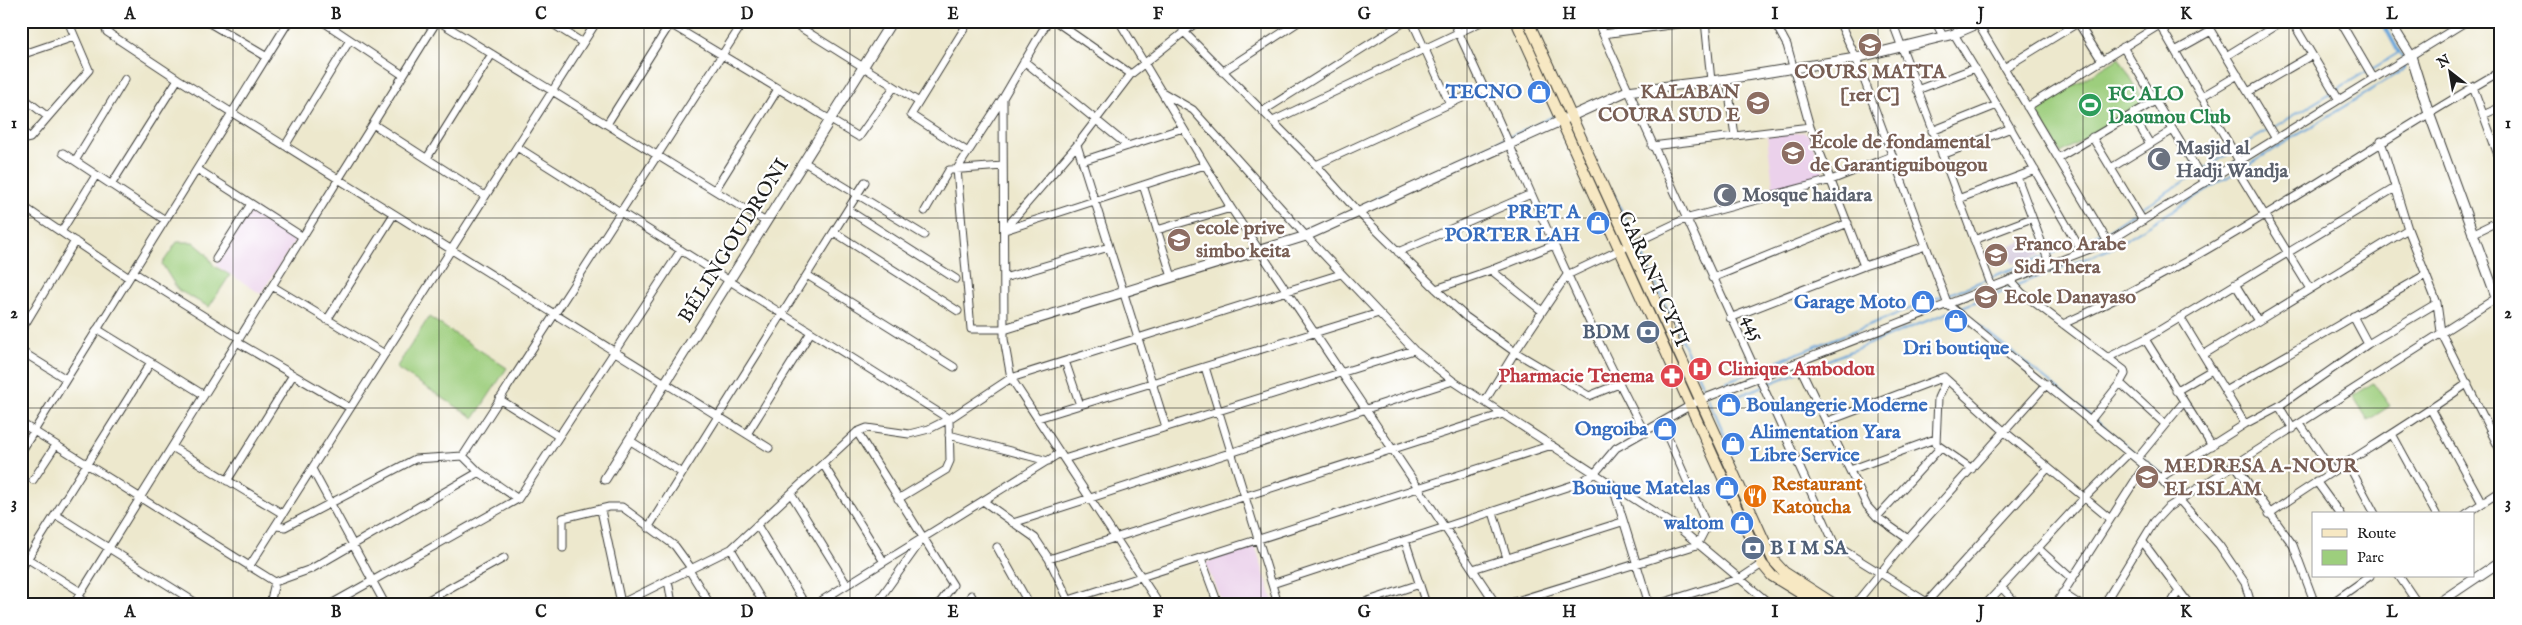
<svg xmlns="http://www.w3.org/2000/svg" width="2522" height="625" viewBox="0 0 2522 625" font-family="'IM FELL English',serif">
	<rect width="100%" height="100%" fill="#fff"/>
	<filter id="ink" filterUnits="userSpaceOnUse"><feTurbulence type="fractalNoise" baseFrequency=".02" numOctaves="2"/><feDisplacementMap in="SourceGraphic" scale="10" xChannelSelector="R" yChannelSelector="G"/><feConvolveMatrix kernelMatrix="1 2 1 2 8 2 1 2 1" color-interpolation-filters="sRGB"/></filter>
	<filter id="wash" filterUnits="userSpaceOnUse"><feTurbulence type="fractalNoise" baseFrequency=".0096" numOctaves="4" result="noise"/><feDisplacementMap in="SourceGraphic" scale="20" xChannelSelector="R" yChannelSelector="G"/><feGaussianBlur stdDeviation="1.12" result="paint"/><feColorMatrix in="noise" values="0 0 0 0 0 0 0 0 0 0 0 0 0 0 0 0 0 1.4 0 .05"/><feComposite in="paint" operator="in"/></filter>
	<g filter="url(#wash)">
		<rect width="100%" height="100%" fill="#ede8cd"/>
		<path fill="#ebd1eb" d="M1804,132L1809,135L1823,171L1821,176L1774,194L1767,136Z
			M253,207L298,236L261,294L216,265Z
			M1254,542L1274,604H1223L1205,563Z"/>
		<path fill="#cbbfd5" d="M2034,236L2041,255L2013,264L2004,249Z"/>
		<path fill="#9dce7d" stroke="#5c754c" d="M2119,58L2145,102L2061,153L2035,109Z
			M177,242H193L206,253L214,266L230,275L209,307L178,290L162,264Z
			M429,317L507,368L474,418L396,368Z
			M2373,383L2390,406L2368,420L2353,396Z"/>
		<g fill="none" stroke-linecap="round" stroke-linejoin="round">
			<path stroke="#68a4d9" stroke-width="2" d="M2383,21L2403,58
				M2372,69L2398,53L2381,21
				M2273,128L2367,71
				M1509,137L1554,116
				M2236,149L2269,130
				M2240,170L2404,70V65
				M2200,171L2232,152
				M1614,195L1636,240
				M1376,198L1504,139
				M2138,210L2196,174
				M2105,232L2134,213
				M2079,243L2100,233
				M1638,245L1707,395
				M2049,255L2075,244
				M1991,277L2045,256
				M2017,285L2110,249L2236,172
				M1947,295L1987,279
				M1957,309L2013,287
				M1959,309L2091,416
				M1758,369L1942,296
				M1803,370L1952,311
				M1725,382L1754,371
				M1733,398L1799,372
				M1709,399L1725,436
				M2094,419L2137,454
				M2141,457L2163,474
				M2166,477L2173,482"/>
		</g>
	</g>
	<g filter="url(#ink)">
		<g fill="none" stroke-linecap="round" stroke-linejoin="round">
			<g stroke="#3b3b37" stroke-width="9">
				<path id="minor" d="M108,21L105,26L107,32L178,79L769,448
					M206,21L267,57
					M322,21L403,75
					M438,21L766,222
					M548,21L583,43
					M665,21L859,137L894,87
					M790,21L919,102
					M1055,21L1131,74
					M1119,21L1231,208L1496,604
					M1412,21L1450,104
					M1453,21C1518,158 1574,300 1645,433
					M1597,21L1835,545L1930,604
					M1705,21L1711,81
					M1774,21L1787,45L1810,127L1864,266
					M1839,21L1856,58L1948,305L2160,478L2219,545L2245,583L2251,604
					M1892,21L1992,287
					M1935,21L1943,36
					M2077,21L2102,61
					M2205,21L2276,139
					M2292,21L2339,100
					M2340,21L2374,79
					M1978,24L2108,242
					M2160,25L2239,161
					M1183,31L1316,165L1358,212L1436,289L1466,317L1515,352L1589,396L1619,384
					M1603,34L1700,21
					M1954,34L2003,115L2082,252
					M2123,47L2205,183
					M2175,51L2211,31
					M21,55L74,37
					M2226,56L2283,21
					M1024,61L1128,146
					M2004,68L2081,21
					M1222,72L1300,21
					M1727,79L1735,136
					M2473,87L2501,163
					M1917,90L1975,68
					M1162,92L1193,110L1306,236L1414,350L1453,381L1503,414L1679,528L1770,604
					M2248,92L2312,55
					M21,96L48,117L89,70L68,21
					M2201,97L2238,75
					M1003,98L1004,339L1011,378L1159,604
					M2027,107L2166,21
					M1263,111L1406,21
					M2132,114L2150,144
					M2483,115L2501,107
					M1273,121L1483,21
					M373,124L485,196
					M607,124L670,24
					M21,130L30,138
					M1932,131L1997,105
					M2092,137L2143,221
					M21,140L30,138L48,117
					M2381,141L2408,229L2437,303L2441,332L2501,452
					M1077,145L1166,427
					M285,146L350,40
					M1652,146L1810,127
					M517,147L949,419
					M968,152L911,115L969,21
					M63,153L165,220
					M1942,155L2011,128
					M427,158L492,54
					M2058,158L2155,101
					M75,161L125,79
					M1082,161L1183,128
					M804,162L924,235
					M1316,165L1484,88
					M2234,165L2310,289
					M2111,168L2173,130
					M197,169L303,237
					M2017,177L2050,265
					M111,185L178,79
					M1143,185L1172,277
					M715,190L778,89
					M1958,199L2035,170
					M21,205L129,278
					M848,210L956,279
					M925,211L949,170L1003,166
					M1004,230L1077,145L1131,74L1198,21
					M1005,230L1205,165
					M1157,230L1231,208
					M61,232L96,175
					M834,232L958,311
					M2472,234L2501,220
					M1974,240L2032,218
					M1398,252L1531,194
					M216,259L251,204
					M1491,270L1542,311
					M133,272L239,338
					M807,275L954,367
					M1004,278L1109,247
					M1712,278L1848,223
					M2010,280L2022,293L2124,370L2125,374L2120,383L2090,421
					M2235,284L2258,321
					M272,286L385,354
					M1436,289L1491,270L1554,245
					M2180,317L2245,424
					M1730,318L1864,266L1926,246
					M327,320L394,214
					M2063,324C2217,255 2354,155 2501,71
					M97,329L204,395
					M1004,329H971L957,169L1003,98L1048,21
					M21,331L75,241
					M2145,339L2212,446
					M237,342L350,408
					M2368,344L2437,303
					M21,351L66,379
					M2203,355L2408,229
					M2107,358L2145,339L2395,188
					M1065,361L1080,405
					M1798,363L1867,506L1877,517L1908,539
					M1205,367L1278,604
					M1944,377L2005,432L2109,518
					M1944,377V385L1938,398L1936,444L1972,469
					M2120,383L2165,424
					M2176,391L2212,370
					M2225,391L2425,275
					M499,399L558,436
					M1485,401L1515,352L1567,275L1685,219L1831,180L1892,156
					M2279,406L2293,429
					M2431,410L2482,503
					M1038,418L1379,313
					M1828,421L1944,377
					M21,423L275,582L311,569L479,472
					M2300,424L2332,471
					M857,432L953,585L939,604
					M747,434L811,332
					M2392,434L2436,514
					M949,435L1048,461
					M629,440L682,473
					M172,447L283,514
					M21,452L289,21
					M463,456L744,21
					M1064,459L1414,350
					M2137,459L2183,403
					M2347,462L2375,514
					M823,464L884,562
					M2235,465L2293,545L2315,604
					M312,469L385,604
					M1850,470L1935,439
					M2160,478L2245,424L2279,406L2368,344L2353,316
					M33,480L56,445
					M227,481L293,375
					M2316,481L2340,514
					M1612,484L1649,604
					M791,494L847,585
					M898,499L946,470L950,461L949,419
					M983,501L1035,538L1049,559L1070,603
					M601,510L621,603
					M1493,512L1507,558
					M2269,514C2334,468 2403,430 2468,383
					M2466,514L2501,491
					M56,515L198,604
					M1877,517L1940,448
					M1013,523L1453,381
					M757,525L805,604
					M276,526L285,527L415,459L463,456L479,472L518,499
					M648,528L865,182
					M1405,540L1426,604
					M2143,542L2189,604
					M997,547L1029,604
					M563,548V518L609,507H622L675,546L691,568
					M731,549L764,604
					M2039,549L2071,578
					M1201,558L1218,604
					M28,559L81,592
					M1049,559L1503,414
					M249,567L597,21
					M21,569L151,362
					M1473,569L1622,522
					M689,570L710,604
					M2399,576L2418,604
					M668,580L672,604
					M1272,584L1579,483L1595,473L1616,448L1700,400L2108,242L2467,21
					M2002,588L2017,604
					M2062,593L2079,604
					M971,595L976,604
					M78,597L89,604
					M1069,600L1552,445
					M1927,602L2048,468
					M74,604L437,21
					M270,604L275,582
					M331,604L518,499L681,250
					M421,604L504,558
					M620,604L731,549L857,432L867,428L909,434L929,429L949,419L1011,378L1341,274
					M816,604L1060,453
					M876,604L921,541
					M1204,604L1217,600
					M1359,604L1420,584
					M1507,604L1697,545L1707,526L1662,424
					M1658,604L1741,578L1762,564
					M1855,604L1908,539L2047,384
					M1986,604L2085,497L2129,453
					M2056,604L2145,465
					M2104,604L2154,522L2167,508L2501,295
					M2171,604L2179,590
					M2330,604L2370,576"/>
			</g>
			<g stroke="#3b3b37" stroke-width="11">
				<path id="tertiary" d="M2389,21L2411,56L2429,113L2501,310
					M1004,329L1306,236L1627,91L1727,79L1856,58L1954,34L1984,21
					M605,479L892,21
					M2437,604L2501,561"/>
			</g>
			<g stroke="#3b3b37" stroke-width="12">
				<path id="secondary" d="M1516,21L1762,564L1772,576L1818,604
					M1528,21L1773,560L1784,572L1834,604"/>
			</g>
			<use href="#minor" stroke="#fff" stroke-width="7"/>
			<use href="#tertiary" stroke="#fff" stroke-width="9"/>
			<use href="#secondary" stroke="#f7e8c3" stroke-width="10"/>
		</g>
	</g>
	<path fill="none" stroke="#1c1c1c" stroke-width="1" stroke-opacity="0.55" d="M233,21V604M439,21V604M644,21V604M850,21V604M1055,21V604M1261,21V604M1467,21V604M1672,21V604M1878,21V604M2083,21V604M2289,21V604M21,218H2501M21,408H2501"/>
	<defs>
		<g id="school-disc" transform="scale(1.25)"><circle r="9.5" fill="#8d6e63" stroke="#fff"/><path d="M0-5L7-2L0 1L-7-2ZM-4 1L0 2.5L4 1V4Q0 6-4 4Z" fill="#fff"/></g>
		<g id="shop-disc" transform="scale(1.25)"><circle r="9.5" fill="#3f7fe0" stroke="#fff"/><path d="M-5-2.5h2.3a2.7 3.5 0 0 1 5.4 0H5L5.5 6h-11ZM-1.5-2.5h3a1.5 2.3 0 0 0-3 0Z" fill="#fff"/></g>
		<g id="stadium-disc" transform="scale(1.25)"><circle r="9.5" fill="#2e9e5b" stroke="#fff"/><path d="M0-5a6.5 5 0 1 0 0 10a6.5 5 0 1 0 0-10ZM-3.5-1.8h7v3.6h-7Z" fill="#fff"/></g>
		<g id="mosque-disc" transform="scale(1.25)"><circle r="9.5" fill="#6b7280" stroke="#fff"/><path d="M3.5-4.9A6 6 0 1 0 3.5 4.9A5 5 0 1 1 3.5-4.9Z" fill="#fff"/></g>
		<g id="bank-disc" transform="scale(1.25)"><circle r="9.5" fill="#5c6f8a" stroke="#fff"/><path d="M-6-4H6V4H-6ZM0-2.3a2.3 2.3 0 1 0 0 4.6a2.3 2.3 0 1 0 0-4.6Z" fill="#fff"/></g>
		<g id="hospital-disc" transform="scale(1.25)"><circle r="9.5" fill="#e0444e" stroke="#fff"/><path d="M-5-5h3v3.5h4V-5h3V5h-3V1.5h-4V5h-3Z" fill="#fff"/></g>
		<g id="pharmacy-disc" transform="scale(1.25)"><circle r="9.5" fill="#e0444e" stroke="#fff"/><path d="M-2-6h4v4h4v4h-4v4h-4v-4h-4v-4h4Z" fill="#fff"/></g>
		<g id="restaurant-disc" transform="scale(1.25)"><circle r="9.5" fill="#e8710a" stroke="#fff"/><path d="M-5-6h1v4h1v-4h1v4h1v-4h1v5L-1.5 .5V6h-2V.5L-5-1ZM5-6V6H3V1.5H1.5Q1.5-4 5-6Z" fill="#fff"/></g>
	</defs>
	<g fill-rule="evenodd">
		<use href="#school-disc" x="1870" y="45"/>
		<use href="#shop-disc" x="1539" y="92"/>
		<use href="#school-disc" x="1758" y="103"/>
		<use href="#stadium-disc" x="2090" y="105"/>
		<use href="#school-disc" x="1793" y="153"/>
		<use href="#mosque-disc" x="2159" y="159"/>
		<use href="#mosque-disc" x="1725" y="195"/>
		<use href="#shop-disc" x="1598" y="223"/>
		<use href="#school-disc" x="1179" y="240"/>
		<use href="#school-disc" x="1996" y="255"/>
		<use href="#school-disc" x="1986" y="297"/>
		<use href="#shop-disc" x="1923" y="302"/>
		<use href="#shop-disc" x="1956" y="321"/>
		<use href="#bank-disc" x="1648" y="332"/>
		<use href="#hospital-disc" x="1700" y="369"/>
		<use href="#pharmacy-disc" x="1672" y="376"/>
		<use href="#shop-disc" x="1729" y="405"/>
		<use href="#shop-disc" x="1665" y="429"/>
		<use href="#shop-disc" x="1733" y="444"/>
		<use href="#school-disc" x="2147" y="477"/>
		<use href="#shop-disc" x="1727" y="488"/>
		<use href="#restaurant-disc" x="1755" y="496"/>
		<use href="#shop-disc" x="1742" y="523"/>
		<use href="#bank-disc" x="1753" y="548"/>
	</g>
	<g text-anchor="middle" dominant-baseline="central" stroke-width="4.5" stroke-linejoin="round" paint-order="stroke">
		<g font-size="20" font-weight="bold" fill="#785e54" stroke="#fff" text-anchor="start">
			<text x="1870" y="72" text-anchor="middle">COURS MATTA<tspan x="1870" dy="23">[1er C]</tspan></text>
			<text x="1740" y="92" text-anchor="end">KALABAN<tspan x="1740" dy="23">COURA SUD E</tspan></text>
			<text x="1810" y="142">École de fondamental<tspan x="1810" dy="23">de Garantiguibougou</tspan></text>
			<text x="1196" y="228">ecole prive<tspan x="1196" dy="23">simbo keita</tspan></text>
			<text x="2014" y="244">Franco Arabe<tspan x="2014" dy="23">Sidi Thera</tspan></text>
			<text x="2004" y="297">Ecole Danayaso</text>
			<text x="2164" y="466">MEDRESA A-NOUR<tspan x="2164" dy="23">EL ISLAM</tspan></text>
		</g>
		<g font-size="20" font-weight="bold" fill="#366cbe" stroke="#fff" text-anchor="end">
			<text x="1522" y="92">TECNO</text>
			<text x="1580" y="212">PRET A<tspan x="1580" dy="23">PORTER LAH</tspan></text>
			<text x="1906" y="302">Garage Moto</text>
			<text x="1956" y="348" text-anchor="middle">Dri boutique</text>
			<text x="1746" y="405" text-anchor="start">Boulangerie Moderne</text>
			<text x="1648" y="429">Ongoiba</text>
			<text x="1750" y="432" text-anchor="start">Alimentation Yara<tspan x="1750" dy="23">Libre Service</tspan></text>
			<text x="1710" y="488">Bouique Matelas</text>
			<text x="1724" y="523">waltom</text>
		</g>
		<g font-size="20" font-weight="bold" fill="#27864d" stroke="#fff" text-anchor="start">
			<text x="2108" y="94">FC ALO<tspan x="2108" dy="23">Daounou Club</tspan></text>
		</g>
		<g font-size="20" font-weight="bold" fill="#5b616d" stroke="#fff" text-anchor="start">
			<text x="2176" y="148">Masjid al<tspan x="2176" dy="23">Hadji Wandja</tspan></text>
			<text x="1742" y="195">Mosque haidara</text>
		</g>
		<g font-size="20" fill="#1c1c1c" stroke="#fff">
			<text transform="translate(734 241) rotate(-58)">BÉLINGOUDRONI</text>
			<text transform="translate(1653 279) rotate(66)">GARANT CYTI</text>
			<text transform="translate(1753 328) rotate(66)">445</text>
		</g>
		<g font-size="20" font-weight="bold" fill="#4e5e75" stroke="#fff" text-anchor="end">
			<text x="1630" y="332">BDM</text>
			<text x="1770" y="548" text-anchor="start">B I M SA</text>
		</g>
		<g font-size="20" font-weight="bold" fill="#be3a42" stroke="#fff" text-anchor="start">
			<text x="1718" y="369">Clinique Ambodou</text>
			<text x="1654" y="376" text-anchor="end">Pharmacie Tenema</text>
		</g>
		<g font-size="20" font-weight="bold" fill="#c56008" stroke="#fff" text-anchor="start">
			<text x="1772" y="484">Restaurant<tspan x="1772" dy="23">Katoucha</tspan></text>
		</g>
	</g>
	<rect width="2522" height="625" fill="none" stroke="#fff" stroke-width="55"/>
	<rect x="2312" y="512" width="162" height="65" fill="#ffffff" stroke="#a4a4a4"/>
	<rect x="2322" y="529" width="25" height="8" fill="#f7e8c3" stroke="#a4a4a4"/>
	<text x="2357" y="538" font-size="15" fill="#1c1c1c">Route</text>
	<rect x="2322" y="550" width="25" height="15" fill="#9dce7d" stroke="#a4a4a4"/>
	<text x="2357" y="562" font-size="15" fill="#1c1c1c">Parc</text>
	<g transform="translate(2450 72) rotate(329)" stroke="#ffffff" stroke-width="4" paint-order="stroke">
	<path d="M0-4L9 19L0 12L-9 19Z" fill="#1c1c1c"/>
	<text y="-8" font-size="14" font-weight="bold" text-anchor="middle" fill="#1c1c1c">N</text>
	</g>
	<rect x="28" y="28" width="2466" height="570" fill="none" stroke="#1c1c1c" stroke-width="2"/>
	<g font-size="16" text-anchor="middle" font-weight="bold" fill="#1c1c1c">
		<text x="130" y="19">A</text>
		<text x="336" y="19">B</text>
		<text x="541" y="19">C</text>
		<text x="747" y="19">D</text>
		<text x="953" y="19">E</text>
		<text x="1158" y="19">F</text>
		<text x="1364" y="19">G</text>
		<text x="1569" y="19">H</text>
		<text x="1775" y="19">I</text>
		<text x="1981" y="19">J</text>
		<text x="2186" y="19">K</text>
		<text x="2392" y="19">L</text>
		<text x="14" y="128">1</text>
		<text x="2508" y="128">1</text>
		<text x="14" y="318">2</text>
		<text x="2508" y="318">2</text>
		<text x="14" y="508">3</text>
		<text x="2508" y="508">3</text>
		<text x="130" y="617">A</text>
		<text x="336" y="617">B</text>
		<text x="541" y="617">C</text>
		<text x="747" y="617">D</text>
		<text x="953" y="617">E</text>
		<text x="1158" y="617">F</text>
		<text x="1364" y="617">G</text>
		<text x="1569" y="617">H</text>
		<text x="1775" y="617">I</text>
		<text x="1981" y="617">J</text>
		<text x="2186" y="617">K</text>
		<text x="2392" y="617">L</text>
	</g>
</svg>
